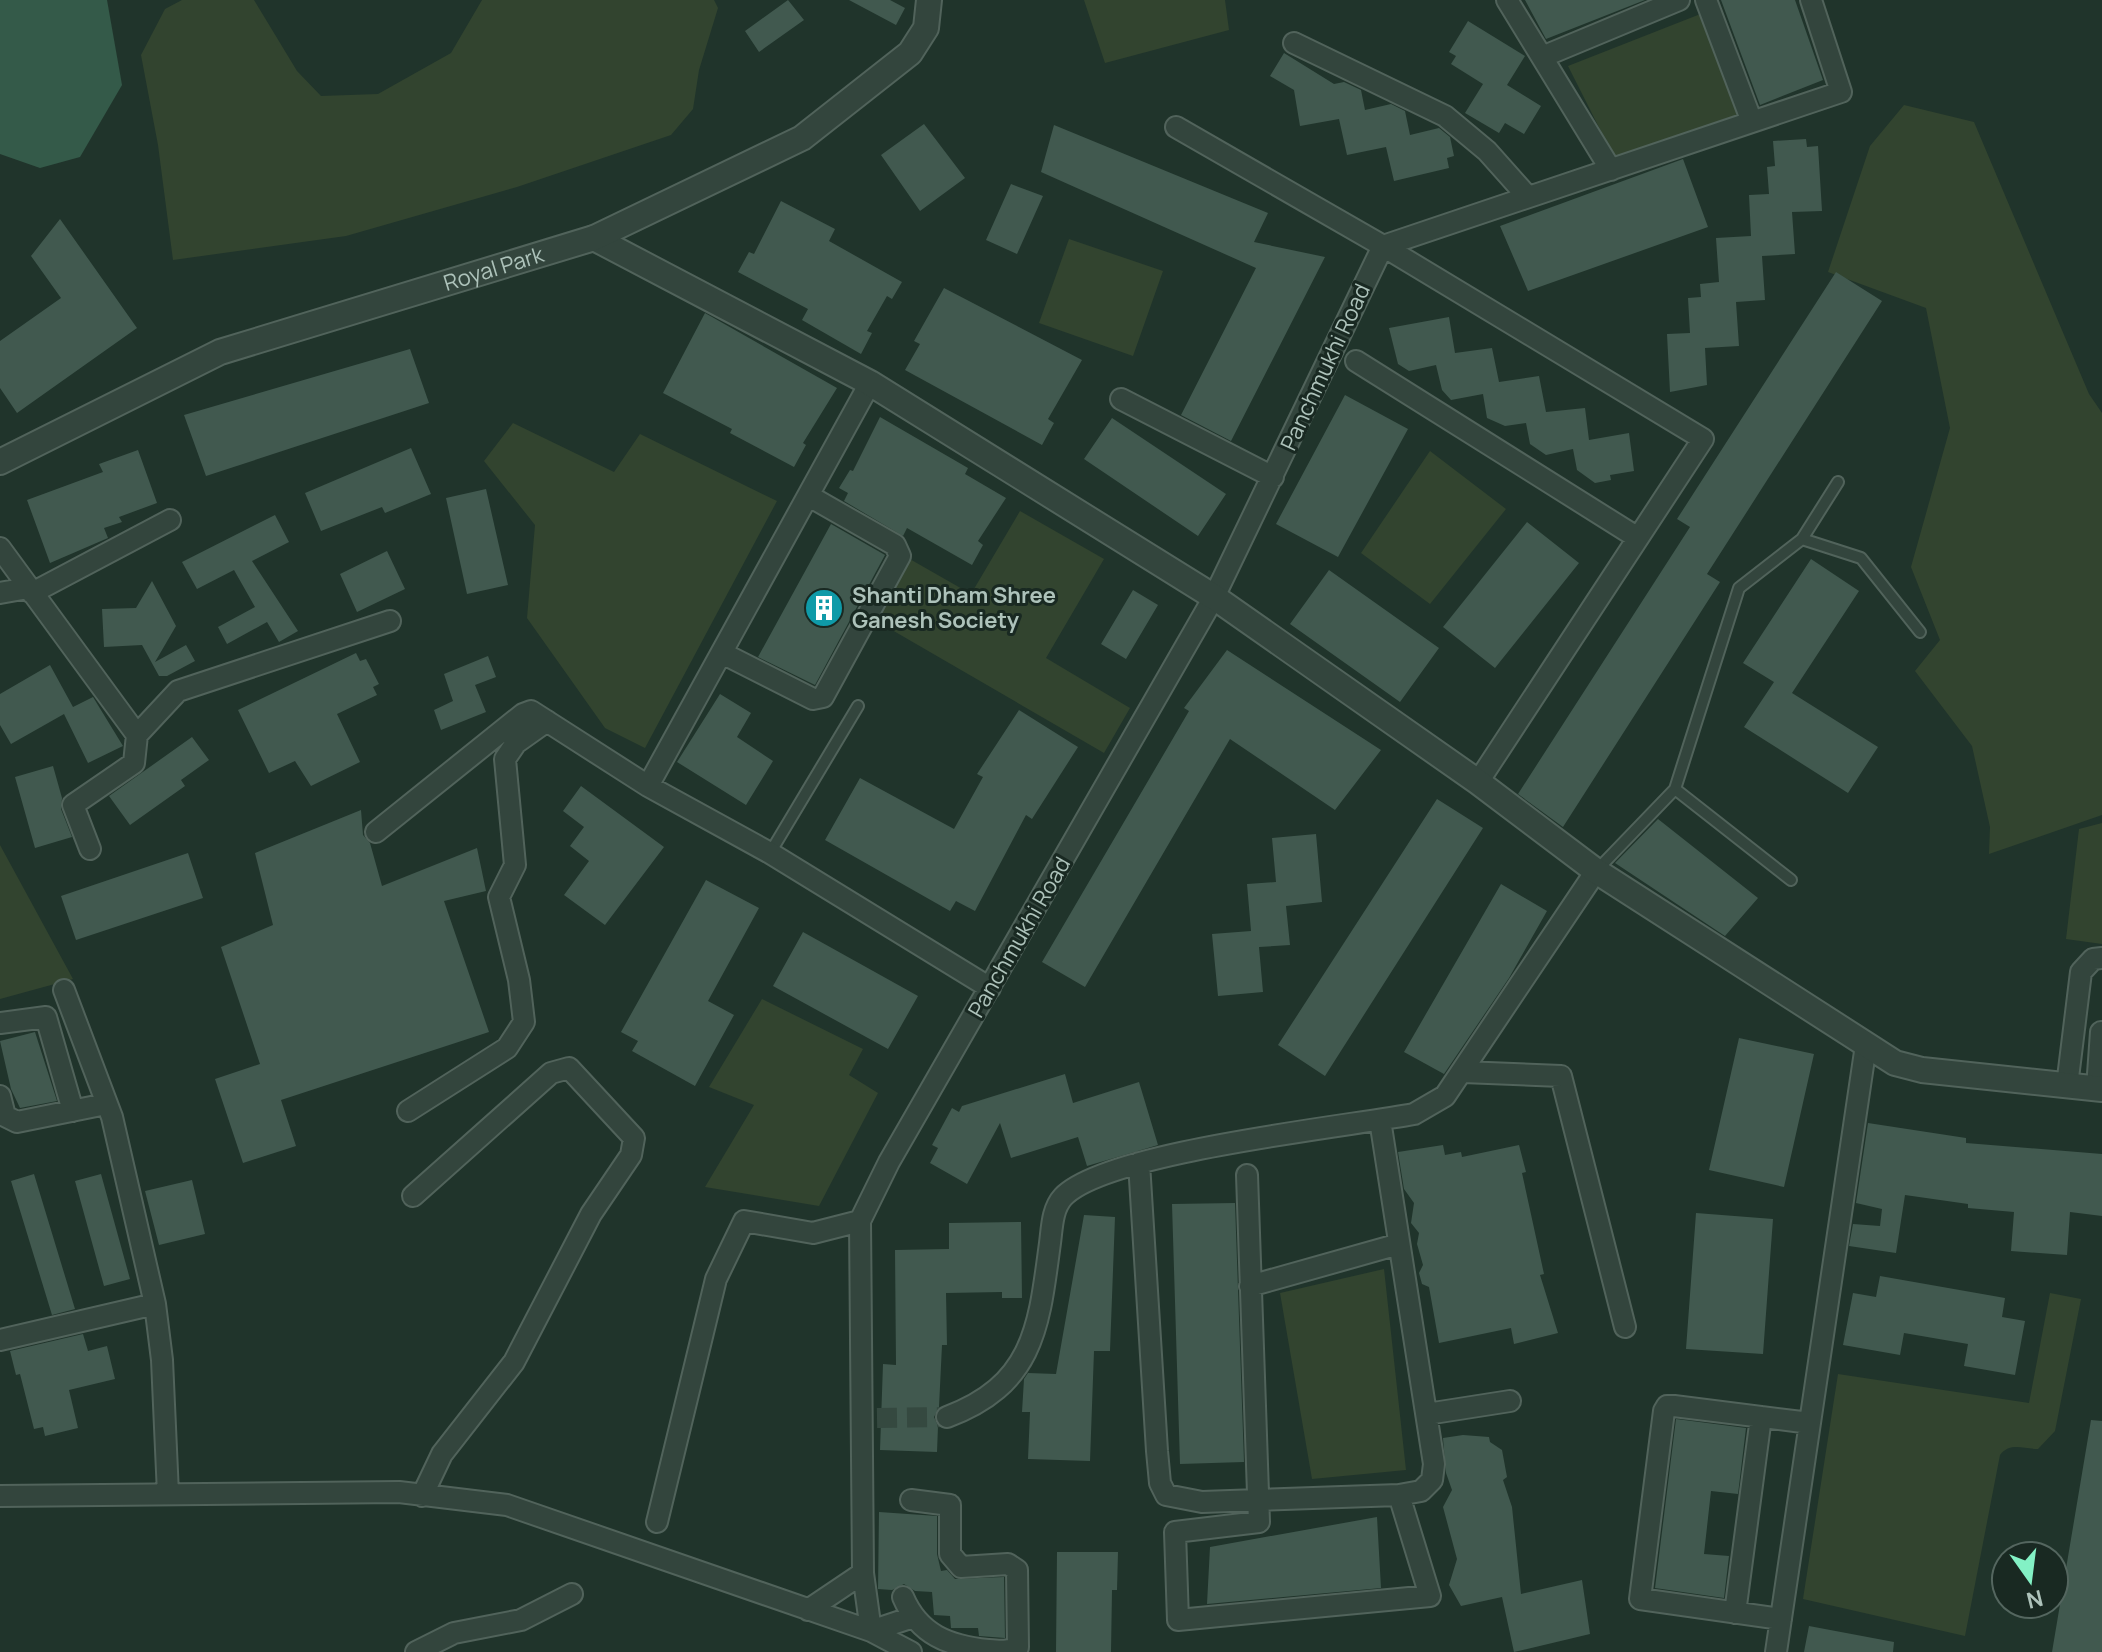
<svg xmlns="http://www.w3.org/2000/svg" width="2102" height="1652" viewBox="0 0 2102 1652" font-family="Manrope,sans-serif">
	<rect width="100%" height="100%" fill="#20342b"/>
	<path fill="#32442f" d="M182,0H254L297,71L321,96L378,94L451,53L482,0H714L718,8L699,70L693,109L671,135L517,187L346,236L173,260L158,145L141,55L165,9Z
		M1084,0H1225L1229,30L1105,63Z
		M1703,13L1740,117L1615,159L1568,66Z
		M1904,105L1974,122L2089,394L2102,413V815L1989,854L1990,827L1972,746L1915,671L1940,640L1911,567L1950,428L1926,308L1828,272L1870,146Z
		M1069,239L1163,271L1133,356L1039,323Z
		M513,423L614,472L640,434L777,501L645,748L605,728L527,618L535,525L484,461Z
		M1430,451L1506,509L1430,604L1361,553Z
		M1020,511L1104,559L1046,658L1130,708L1104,753L873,619L908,558L971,594Z
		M2102,823V944L2066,939L2079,829Z
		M0,845L73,979L0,999Z
		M762,999L863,1049L849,1075L878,1093L819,1206L705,1187L754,1105L709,1087Z
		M1384,1269L1406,1470L1312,1479L1280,1293Z
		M2050,1293L2081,1299L2055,1431L2038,1449C2024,1449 2010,1442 2000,1455L1965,1636L1803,1599L1838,1374L2029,1403Z"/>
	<path fill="#345a49" d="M0,0H107L122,85L80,157L40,168L0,154Z"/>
	<path fill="#41594f" d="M788,0L804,20L759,52L745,31Z
		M849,0H890L905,8L896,25Z
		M1525,0H1645L1546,39Z
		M1721,0H1795L1823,80L1760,105Z
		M1468,21L1525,56L1507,85L1541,106L1524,134L1505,123L1499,133L1465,113L1483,84L1451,64L1456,56L1449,52Z
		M1284,53L1334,84L1344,82L1361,90L1365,110L1391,104L1405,111L1410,135L1439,128L1450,137L1454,156L1447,158L1449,168L1394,181L1386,147L1347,155L1339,119L1300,126L1294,90L1270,76Z
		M924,124L965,178L920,211L881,155Z
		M1054,125L1268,213L1254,242L1325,257L1231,441L1181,415L1256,268L1041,172Z
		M1806,139L1807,147L1818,146L1822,211L1792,212L1795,254L1762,256L1765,300L1736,302L1739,346L1705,348L1707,385L1670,392L1667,334L1690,333L1688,298L1701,297L1700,284L1719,282L1716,238L1751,236L1749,195L1769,194L1767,167L1775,166L1773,141Z
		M1683,159L1708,227L1528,291L1500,226Z
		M1011,184L1043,196L1017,254L986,240Z
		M781,201L835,229L829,241L902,282L892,299L887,296L867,331L872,333L861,354L802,320L808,309L738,272L749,252L754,254Z
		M60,219L137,328L17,413L0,388V341L61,298L31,256Z
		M1836,272L1882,301L1707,574L1720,582L1563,827L1518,794L1690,527L1677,519Z
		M944,288L1082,360L1048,419L1054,423L1042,445L905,370L920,344L914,341Z
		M705,313L837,388L803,443L806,445L794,467L730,433L732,429L663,393Z
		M1449,317L1455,353L1492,348L1499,382L1539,376L1546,412L1585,408L1589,440L1629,433L1634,471L1610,475L1611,480L1595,483L1577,470L1573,449L1546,455L1530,444L1526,423L1505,426L1487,418L1483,394L1451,400L1442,390L1436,365L1409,371L1398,364L1389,328Z
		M410,349L429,403L206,476L184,415Z
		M1345,395L1408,429L1338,557L1276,524Z
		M880,417L968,468L965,474L1006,498L978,541L983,545L972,565L907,528L903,536L844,501L848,493L839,488L850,470L853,471Z
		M1112,418L1226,494L1198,536L1084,459Z
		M411,448L431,494L385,513L382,507L321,531L305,493Z
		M138,450L157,503L119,517L122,522L104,528L108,538L50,563L27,500L103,472L99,464Z
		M486,489L508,585L467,594L446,498Z
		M275,515L289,542L252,561L298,631L279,642L267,622L227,644L218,627L255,607L234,570L197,589L182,562Z
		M1527,522L1579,563L1495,668L1443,627Z
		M831,524L885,555L815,685L758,657Z
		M387,551L405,589L357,612L340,574Z
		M1811,559L1859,591L1792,693L1878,747L1848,793L1744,727L1774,682L1743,663Z
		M1329,570L1439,648L1400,702L1290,624Z
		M152,581L176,626L155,662L186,645L195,661L167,676H159L142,645L104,647L102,609L136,608Z
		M1133,590L1158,605L1126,659L1101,644Z
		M1227,650L1381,750L1335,810L1230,739L1085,987L1042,962L1189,711L1184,708Z
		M356,653L360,661L366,659L379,684L373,687L377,695L337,714L360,762L311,786L295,761L269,773L238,710Z
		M488,656L496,677L475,685L486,712L441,730L434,710L453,701L444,674Z
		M50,665L73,707L93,697L123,746L88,763L64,714L11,744L0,725V694Z
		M720,694L751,713L737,737L773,761L746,805L677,762Z
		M1019,710L1078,747L1032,819L1026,815L975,911L956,901L950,911L825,840L860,778L954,829L983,777L977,774Z
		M192,737L209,760L181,780L185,786L130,825L109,796Z
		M53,766L62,798L61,809L72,837L35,848L15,777Z
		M581,786L664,847L605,925L564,895L589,861L570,846L584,827L563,811Z
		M1437,799L1483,828L1325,1076L1278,1045Z
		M361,810L363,835L370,843L382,886L477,848L486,891L444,901L489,1032L281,1100L296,1146L243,1163L215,1079L260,1064L221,947L273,925L255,853Z
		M1658,819L1758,898L1725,936L1615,863Z
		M1316,834L1322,902L1286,906L1290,945L1259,947L1263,992L1218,996L1212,934L1251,931L1247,884L1276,882L1272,838Z
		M188,853L203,898L76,940L61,896Z
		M706,880L759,908L708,1001L734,1015L695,1086L632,1051L638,1041L621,1032Z
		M1501,884L1547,911L1509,978L1444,1074L1404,1052Z
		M803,932L918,996L888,1049L773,986Z
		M35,1032L57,1101L20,1108L11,1089L0,1041Z
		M1739,1038L1814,1054L1784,1187L1709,1170Z
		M1065,1074L1073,1103L1139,1082L1158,1145L1087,1166L1078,1137L1011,1158L1000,1123L967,1184L930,1163L938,1148L932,1145L952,1108L959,1112L962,1106Z
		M1868,1123L1966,1138V1143L2102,1154V1216L2070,1212L2067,1255L2011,1251L2014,1212L1968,1208V1204L1905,1195L1896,1253L1849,1246L1853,1224L1880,1226L1882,1209L1856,1203Z
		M1443,1145L1445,1155L1461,1152L1462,1157L1519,1145L1526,1172L1522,1173L1544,1274L1540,1275L1558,1333L1514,1344L1511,1328L1439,1343L1429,1287L1422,1284L1419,1273L1423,1265L1417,1244L1419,1233L1411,1223L1414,1203L1404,1189L1398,1152Z
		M34,1174L75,1309L52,1315L11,1181Z
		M101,1174L130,1279L104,1286L75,1181Z
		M192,1180L205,1234L159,1245L145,1191Z
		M1235,1203L1244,1462L1180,1464L1172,1204Z
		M1696,1213L1773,1219L1763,1354L1686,1349Z
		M1084,1215L1115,1217L1110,1351H1094L1090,1461L1028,1459L1030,1412H1022L1024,1379L1028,1373L1056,1374Z
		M1021,1222L1022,1298H1002V1292L946,1293L947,1345H942L939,1407L934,1417L938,1426L937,1452L880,1450L883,1364L896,1365L895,1250L949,1249V1223Z
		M1880,1276L2005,1298L2002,1317L2025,1321L2015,1375L1964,1366L1968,1344L1904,1333L1900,1355L1843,1345L1853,1293L1876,1297Z
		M83,1334L88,1351L107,1346L115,1379L69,1390L78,1428L45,1436L43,1427L34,1429L20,1374L16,1375L10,1351Z
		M1676,1419L1746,1428L1738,1494L1711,1491L1704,1554L1729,1556L1724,1598L1655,1588Z
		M2091,1420L2102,1421V1652H2052Z
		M1463,1435L1489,1437L1490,1442L1502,1450L1507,1477L1503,1480L1512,1507L1521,1594L1582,1580L1590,1634L1514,1652L1502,1597L1461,1606L1449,1585L1457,1559L1443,1507L1452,1490L1446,1473L1443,1438Z
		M879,1512L937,1516V1554L941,1571L947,1570L955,1579L1004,1577L1005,1638L979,1636L978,1628H951L950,1616L934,1615L932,1592L915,1591L904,1584L892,1590L878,1589Z
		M1377,1517L1381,1588L1207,1604L1210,1547Z
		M1057,1552H1118L1117,1590H1112L1111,1652H1056Z
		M1809,1626L1894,1642L1893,1652H1804Z"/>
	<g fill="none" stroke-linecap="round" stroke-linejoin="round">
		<path stroke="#354940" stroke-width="20" stroke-dasharray="20 10" stroke-linecap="butt" d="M877,1418L947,1417"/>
		<g stroke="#51635b" stroke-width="14">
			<path id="service" d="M1802,539L1861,558L1920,632
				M1675,789L1791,880
				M770,853L858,706
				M1597,870L1675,789L1739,588L1802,539L1838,482"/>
		</g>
		<g stroke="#51635b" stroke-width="24">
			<path id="minor" d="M1507,0L1611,170
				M1706,0L1752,122
				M1294,43L1445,116L1487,151L1528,197
				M1542,57L1679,0
				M1176,127L1383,246L1703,439L1478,782
				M1383,246L1841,92L1811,0
				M1356,361L1638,538
				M1121,399L1273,477
				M0,548L137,735L134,763L73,805L90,849
				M0,593L28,588
				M32,593L170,520
				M722,653L813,699L823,697L900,556L895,545L809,496
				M137,735L178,691L390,621
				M648,786L870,383
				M376,832L523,714L531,711L648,786L770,853L990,988
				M0,1023L46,1017L73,1111
				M1463,1072L1561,1076L1625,1327
				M2067,1086L2081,972L2093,959L2102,958
				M2097,1088L2101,1032
				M0,1096L5,1116L17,1122L106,1104
				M408,1111L507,1048L524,1022L519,980L499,897L515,865L505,759L516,743L547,721
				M1139,1163L1157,1451L1160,1483L1166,1495L1202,1502L1399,1495L1421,1491L1432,1480L1434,1464L1380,1120
				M1247,1175L1259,1522L1175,1532L1178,1620L1430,1596L1399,1495
				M413,1196L551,1073L569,1068L634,1138L631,1155L591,1214L514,1362L442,1454L422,1496
				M1250,1286L1399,1244
				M155,1304L162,1360L168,1494
				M0,1340L155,1304L112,1117L64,990
				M1427,1414L1510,1401
				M947,1417C1035,1384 1039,1325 1050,1243C1052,1228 1052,1209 1063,1197C1105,1152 1344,1127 1414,1114L1445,1096L1596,871
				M0,1496L399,1492L507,1505L871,1631L913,1617
				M657,1522L716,1279L744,1221L813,1233L860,1221
				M903,1597C919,1635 949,1646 988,1650C999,1651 1009,1652 1018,1647L1017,1570L1008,1564L961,1567L950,1554V1505L911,1500
				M808,1610L863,1573
				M1735,1613L1761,1417
				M1781,1619L1640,1599L1664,1411L1667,1406H1674L1810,1423
				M416,1652L454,1633L521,1620L572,1594
				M911,1652L871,1631L863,1573L860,1221L889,1162L1214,597L1383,246
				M1776,1652L1866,1045"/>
		</g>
		<g stroke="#51635b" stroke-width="28">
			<g id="tertiary">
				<path d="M594,238L870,383L1214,597L1478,782L1596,871L1895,1063L1922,1070L2102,1089"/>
				<path id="s1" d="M0,462L220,352L594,238L802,138L910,53L926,28L929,0"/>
			</g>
		</g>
		<use href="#service" stroke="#33453d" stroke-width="10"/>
		<use href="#minor" stroke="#33453d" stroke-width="20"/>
		<use href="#tertiary" stroke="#33453d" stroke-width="24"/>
	</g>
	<defs>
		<g id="building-disc" transform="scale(2)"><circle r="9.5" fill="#0f9aa8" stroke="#192922"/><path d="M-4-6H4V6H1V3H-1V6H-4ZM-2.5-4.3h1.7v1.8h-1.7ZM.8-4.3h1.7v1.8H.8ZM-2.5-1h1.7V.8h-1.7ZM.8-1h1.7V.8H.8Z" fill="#fff"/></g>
	</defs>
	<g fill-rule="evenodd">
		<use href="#building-disc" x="824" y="608"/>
	</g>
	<g text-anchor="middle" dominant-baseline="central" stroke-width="6" stroke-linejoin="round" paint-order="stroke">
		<g font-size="22" fill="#adc2ba" stroke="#192922">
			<text stroke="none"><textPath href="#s1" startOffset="532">Royal Park</textPath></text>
			<text transform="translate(1325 367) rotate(-65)">Panchmukhi Road</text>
			<text transform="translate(1019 937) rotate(-60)">Panchmukhi Road</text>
		</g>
		<g font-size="22" font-weight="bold" fill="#adc2ba" stroke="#192922" text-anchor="start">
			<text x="852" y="595">Shanti Dham Shree<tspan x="852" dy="25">Ganesh Society</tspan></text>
		</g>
	</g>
	<g transform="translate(2030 1580) rotate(166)"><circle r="38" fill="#192922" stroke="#54665f" stroke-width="2"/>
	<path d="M0-6L14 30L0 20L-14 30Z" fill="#83f1c5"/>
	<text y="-12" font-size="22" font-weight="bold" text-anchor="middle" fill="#adc2ba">N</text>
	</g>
</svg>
